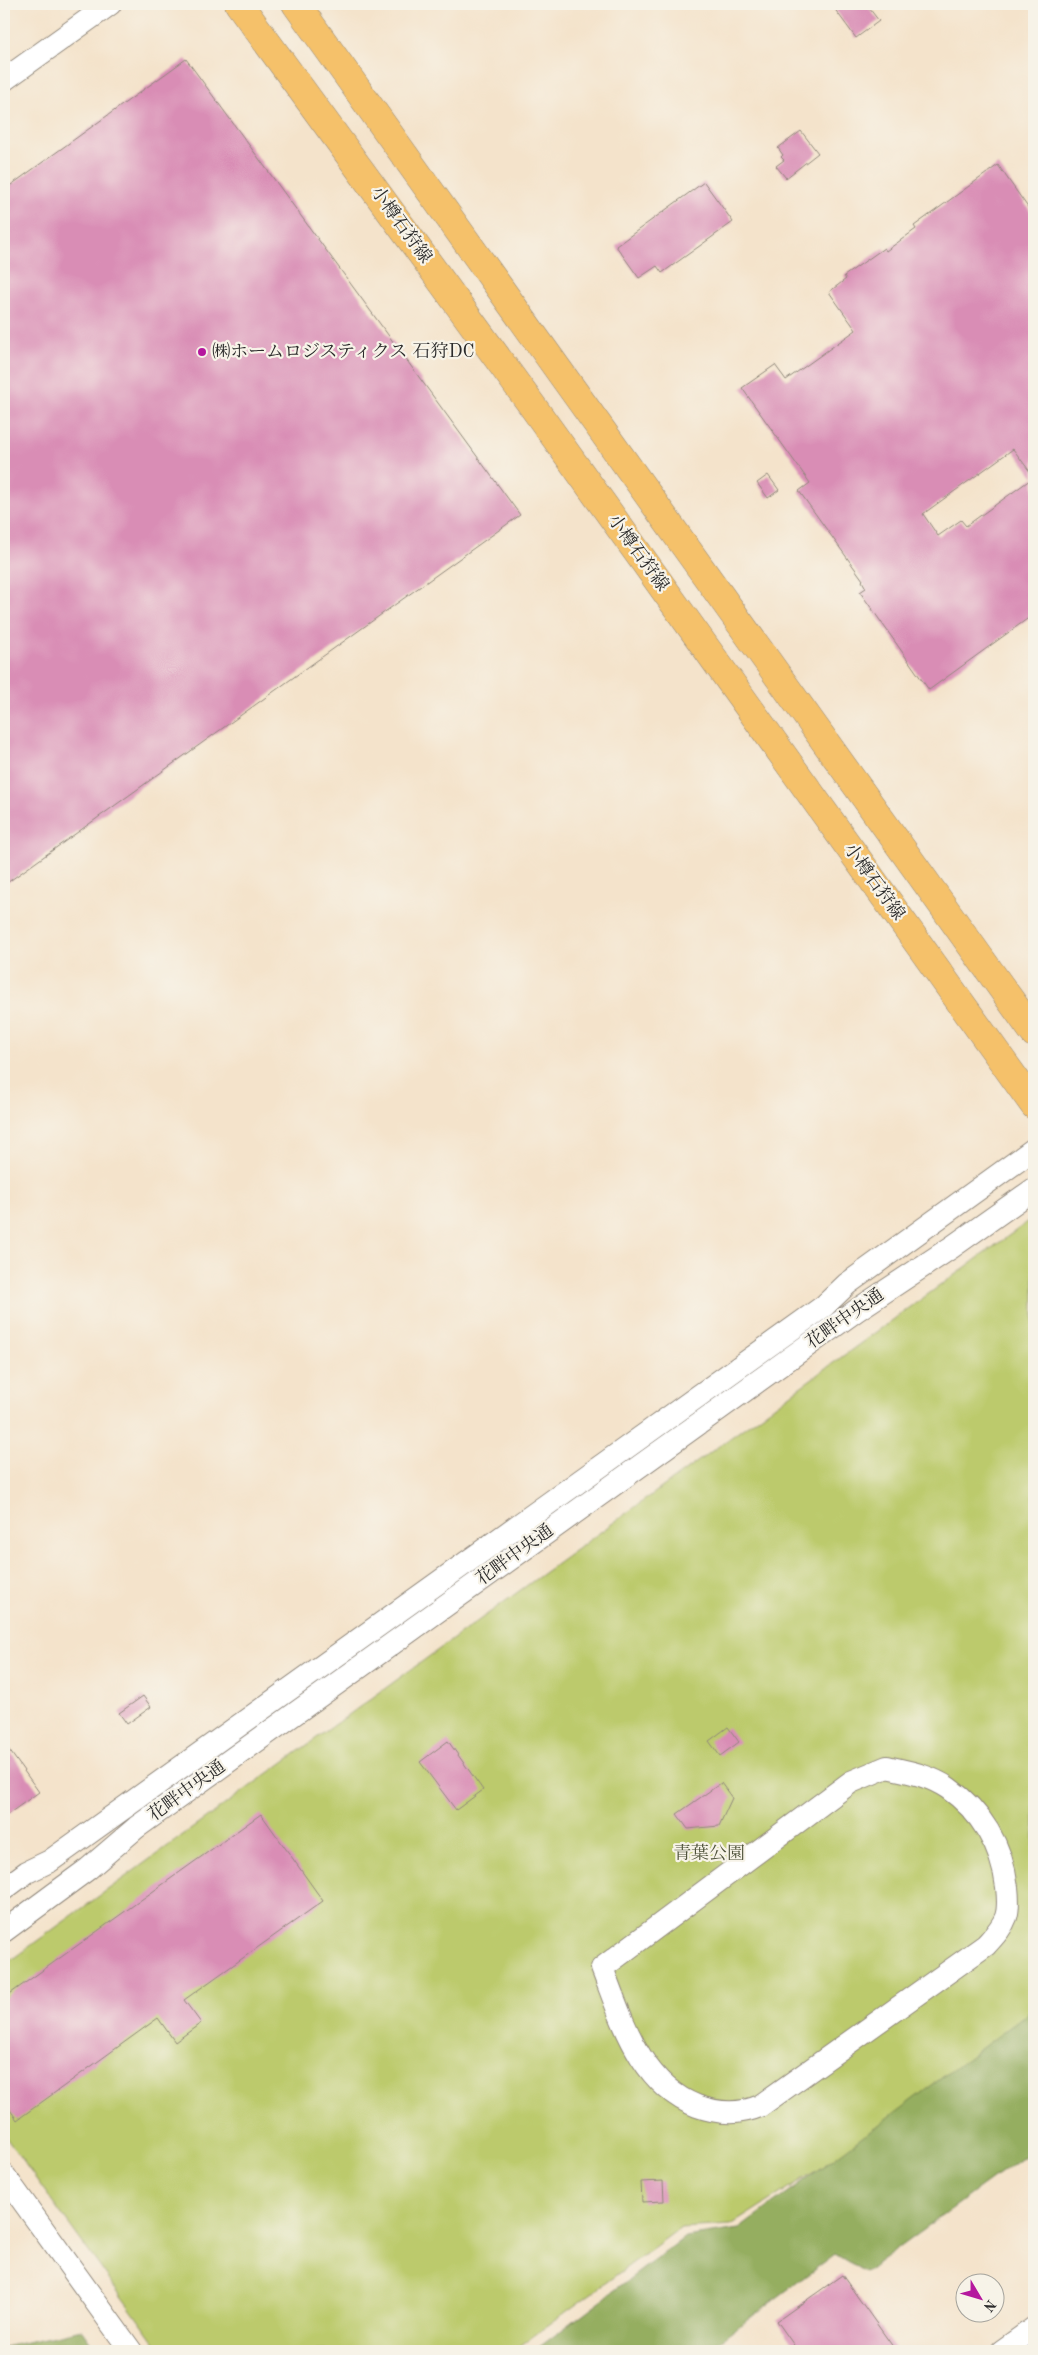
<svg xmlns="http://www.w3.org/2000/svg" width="1038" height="2355" viewBox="0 0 1038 2355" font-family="'Old Standard TT','Noto Serif JP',serif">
	<rect width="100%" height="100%" fill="#f7f3e8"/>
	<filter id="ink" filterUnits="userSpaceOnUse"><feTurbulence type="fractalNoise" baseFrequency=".02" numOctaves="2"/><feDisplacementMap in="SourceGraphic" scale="10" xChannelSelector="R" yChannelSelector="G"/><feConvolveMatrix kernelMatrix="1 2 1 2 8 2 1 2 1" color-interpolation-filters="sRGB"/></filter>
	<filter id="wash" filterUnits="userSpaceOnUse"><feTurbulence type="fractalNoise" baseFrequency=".0096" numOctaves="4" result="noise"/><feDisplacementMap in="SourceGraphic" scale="20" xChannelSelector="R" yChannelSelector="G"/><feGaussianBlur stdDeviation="1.12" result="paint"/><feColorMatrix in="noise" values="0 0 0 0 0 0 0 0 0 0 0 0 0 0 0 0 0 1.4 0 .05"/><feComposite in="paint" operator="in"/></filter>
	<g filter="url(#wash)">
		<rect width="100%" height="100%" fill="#f4e3cb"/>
		<path fill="#bcca6c" stroke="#747a4c" d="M1029,1221L1034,1222V2025L960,2079L731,2225L680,2228L513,2351H161L4,2135V1965Z"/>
		<path fill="#95ae60" stroke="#606c46" d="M1034,2009V2149L865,2272L835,2254L706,2351H534L685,2237L739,2229Z
			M82,2330L97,2351H4V2347Z"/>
		<g id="blocks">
			<path fill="#d98db5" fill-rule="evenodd" d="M831,4H866L879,21L856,38Z
				M186,59L520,515L4,885V190Z
				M801,131L818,153L786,178L776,166L784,160L781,157L783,155L778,148Z
				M998,165L1034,216V614L929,690L860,592L866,588L862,581L863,580L799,491L810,483L742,388L775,365L786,380L856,330L829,292L846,279L844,276L884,248L886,251L916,229L914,226ZM1013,449L1034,477L966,526L961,520L938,536L923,514Z
				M704,182L733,222L662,273L657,266L639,278L616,246Z
				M768,475L779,490L768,498L757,483Z
				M143,1696L151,1707L127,1724L119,1713Z
				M728,1727L739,1742L720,1756L709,1741Z
				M448,1741L483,1790L456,1810L420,1762Z
				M4,1743L39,1792L4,1817Z
				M721,1783L732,1798L719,1826L688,1829L677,1814Z
				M261,1814L323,1901L184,2000L201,2023L175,2042L158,2018L17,2120L4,2101V1998Z
				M663,2181L664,2201L642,2202L641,2182Z
				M842,2275L896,2351H798L777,2321Z"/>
		</g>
	</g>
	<g filter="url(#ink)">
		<use href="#blocks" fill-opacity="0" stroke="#90877b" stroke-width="1"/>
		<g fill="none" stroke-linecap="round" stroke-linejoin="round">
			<g stroke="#90877b" stroke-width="24">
				<path id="minor" d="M4,80L110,4
					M887,1767C908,1772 929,1775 948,1788C981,1811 1002,1846 1007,1887C1008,1896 1009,1908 1006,1917C1002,1928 994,1936 986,1945L760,2106C739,2115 719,2114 697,2106C640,2084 622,2019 602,1968L851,1782Z
					M4,1889L27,1872L50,1861L824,1306L847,1284L1034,1149
					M4,1931L88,1869L137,1827L857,1310L952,1247L1034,1189
					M4,2175L131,2351
					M1002,2351L1034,2328"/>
			</g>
			<g stroke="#90877b" stroke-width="29">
				<path id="major" d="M239,4L531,404L1034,1105
					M296,4L1034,1033"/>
			</g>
			<use href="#minor" stroke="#fff" stroke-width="22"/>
			<use href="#major" stroke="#f5c16b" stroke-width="28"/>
		</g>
	</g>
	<circle fill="#b5179e" stroke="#f7f3e8" stroke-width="2" cx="202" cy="352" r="5"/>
	<g text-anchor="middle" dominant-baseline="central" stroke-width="4.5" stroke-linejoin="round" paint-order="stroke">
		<g font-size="18" fill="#2b2b2b" stroke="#f7f3e8">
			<text transform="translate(401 225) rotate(54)">小樽石狩線</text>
			<text transform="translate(638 553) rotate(54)">小樽石狩線</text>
			<text transform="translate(874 882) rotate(54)">小樽石狩線</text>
			<text transform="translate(845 1319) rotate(-35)">花畔中央通</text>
			<text transform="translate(515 1555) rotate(-36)">花畔中央通</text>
			<text transform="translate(187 1791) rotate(-36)">花畔中央通</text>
		</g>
		<g font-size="18" fill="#2b2b2b" stroke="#f7f3e8" text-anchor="start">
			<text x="212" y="352">㈱ホームロジスティクス 石狩DC</text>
		</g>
		<g font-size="18" fill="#4f533b" stroke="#f7f3e8">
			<text x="709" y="1854">青葉公園</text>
		</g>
	</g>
	<rect width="1038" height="2355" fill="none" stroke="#f7f3e8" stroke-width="20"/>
	<g transform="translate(980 2298) rotate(128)"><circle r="24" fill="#f7f3e8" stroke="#a5a39c"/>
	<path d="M0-4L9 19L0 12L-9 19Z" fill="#b5179e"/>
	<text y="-8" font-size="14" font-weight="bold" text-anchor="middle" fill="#2b2b2b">N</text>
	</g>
</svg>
